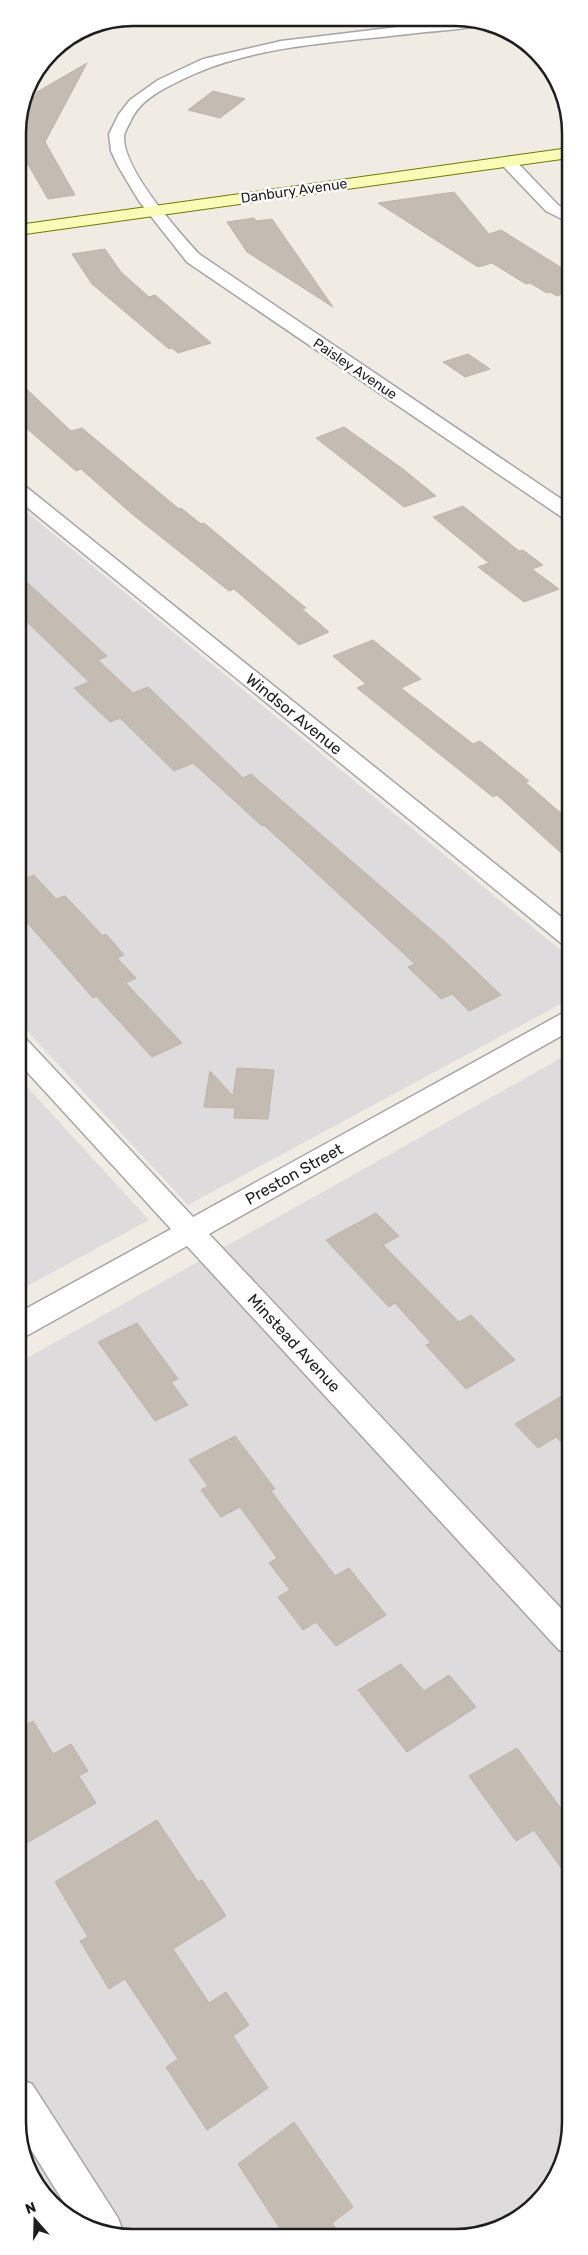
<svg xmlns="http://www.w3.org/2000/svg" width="588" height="2255" viewBox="0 0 588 2255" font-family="Rubik,sans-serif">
	<rect width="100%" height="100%" fill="#f0ece4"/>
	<path fill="#dddbdb" d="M18,505L570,958V999L188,1205L18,1021Z
		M570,1053V2129L542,2198L506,2225L470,2236L110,2235L51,2203L19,2137L18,1363Z
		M18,1077L149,1220L18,1291Z"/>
	<path fill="#c4bbb3" stroke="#c2b2a6" d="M87,63L45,142L75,195L48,199L18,147V128L37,92Z
		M213,91L245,99L220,118L188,110Z
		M454,192L489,234L501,230L570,273V291L557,296L550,292L547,293L530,283L526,284L492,263L478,267L378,203Z
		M254,218L256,221L272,219L333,307L247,252L227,222Z
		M105,249L121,272L149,297L155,295L211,343L178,353L172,348L169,349L92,284L72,254Z
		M468,354L490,369L465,377L443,362Z
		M18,381L71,431L82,428L179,509L181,508L201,524L204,523L306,608L302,609L329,632L299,645L234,589L229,591L132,514L81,469L76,471L18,421Z
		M344,427L403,469L436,496L404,507L316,438Z
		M463,506L519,551L523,550L543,565L532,569L559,589L524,602L478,567L489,563L433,517Z
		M18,574L107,656L98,660L133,693L148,687L243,778L251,774L444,941L501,995L469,1011L452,994L441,999L408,967L415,964L264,825L262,826L193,763L174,771L120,718L110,722L74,688L89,682L18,613Z
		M373,640L421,679L401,688L473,744L480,741L529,781L525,782L570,821V861L497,795L493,797L357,688L366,684L333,656Z
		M34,875L56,899L65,896L103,936L106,934L124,955L117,958L136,978L126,983L182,1043L152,1057L96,996L93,998L18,912V882Z
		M237,1068L274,1070L268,1119L234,1118L235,1108L204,1107L210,1071L233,1096Z
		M376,1213L399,1236L383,1245L459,1322L471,1315L515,1360L466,1389L426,1345L431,1343L395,1303L389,1307L326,1240Z
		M137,1323L178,1379L171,1382L188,1405L155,1421L98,1342Z
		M570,1391V1451L556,1437L538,1448L515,1424Z
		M235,1436L275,1489L271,1491L335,1576L349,1568L386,1615L336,1646L316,1622L303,1630L278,1597L290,1590L269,1563L277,1558L240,1507L221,1517L201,1490L208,1486L189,1460Z
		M401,1664L424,1691L449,1675L476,1707L407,1752L358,1690Z
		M33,1721L53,1754L71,1744L88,1771L79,1776L96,1803L18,1848V1729Z
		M517,1748L570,1821V1880L534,1830L516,1841L469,1776Z
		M157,1820L198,1882L202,1880L226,1916L173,1949L209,2003L226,1992L249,2025L233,2036L268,2088L207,2130L166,2067L178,2059L125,1979L109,1989L80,1941L88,1937L55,1882Z
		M294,2122L353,2207L332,2223L341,2236H285L238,2164Z"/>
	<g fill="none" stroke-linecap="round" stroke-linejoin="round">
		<g stroke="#a5a5a5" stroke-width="3">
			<path id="street" d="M456,20H478L485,24C464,30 439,30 417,33C337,43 250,44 177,82C159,91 140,101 131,120C129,125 124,132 124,137C123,169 178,231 199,254L570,505V520L563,518L187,262L139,201L118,166L111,151L109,134L119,114L130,100L158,80L203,59L281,41Z
				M508,157L514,159L558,205L570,211V223L546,211L502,165L500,162L502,159Z
				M18,484L25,486L570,924V945L561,943L18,500Z
				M570,1011V1031L209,1234L570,1618V1654L559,1650L187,1246L28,1335L18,1338V1313L171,1229L18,1062V1037L27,1040L193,1217L561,1014Z
				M19,2079L32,2084L118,2218L123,2232L122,2235H110L71,2214L19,2130Z"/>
		</g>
		<g stroke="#6f7b00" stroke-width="2">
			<path id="secondary" d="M569,148V158L18,235V225Z"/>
		</g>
		<use href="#street" fill="#fff" fill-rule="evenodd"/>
		<use href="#secondary" fill="#f9fcb6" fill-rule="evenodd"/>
	</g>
	<g text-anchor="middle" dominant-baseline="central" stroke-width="5" stroke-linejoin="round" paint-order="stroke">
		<g font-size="14" fill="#1e1e1e" stroke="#fff">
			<text transform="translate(294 191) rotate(-8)">Danbury Avenue</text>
			<text transform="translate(355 369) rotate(34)">Paisley Avenue</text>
		</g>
		<g font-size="16" fill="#1e1e1e" stroke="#fff">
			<text transform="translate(294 714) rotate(39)">Windsor Avenue</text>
			<text transform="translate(294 1174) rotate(-29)">Preston Street</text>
			<text transform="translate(294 1343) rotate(47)">Minstead Avenue</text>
		</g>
	</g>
	<path d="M0 0H588V2255H0ZM133 26H455A107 107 0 0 1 562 133V2122A107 107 0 0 1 455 2229H133A107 107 0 0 1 26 2122V133A107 107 0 0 1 133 26Z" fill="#fff" fill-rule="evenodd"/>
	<path fill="none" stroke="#1e1e1e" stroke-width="2.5" d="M133 26H455A107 107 0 0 1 562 133V2122A107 107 0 0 1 455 2229H133A107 107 0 0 1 26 2122V133A107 107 0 0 1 133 26Z"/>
	<g transform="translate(35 2220) rotate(340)" stroke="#ffffff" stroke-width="4" paint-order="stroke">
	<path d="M0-4L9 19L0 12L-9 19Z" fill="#1e1e1e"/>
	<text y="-8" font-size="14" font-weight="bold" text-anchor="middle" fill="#1e1e1e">N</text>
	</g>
</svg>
